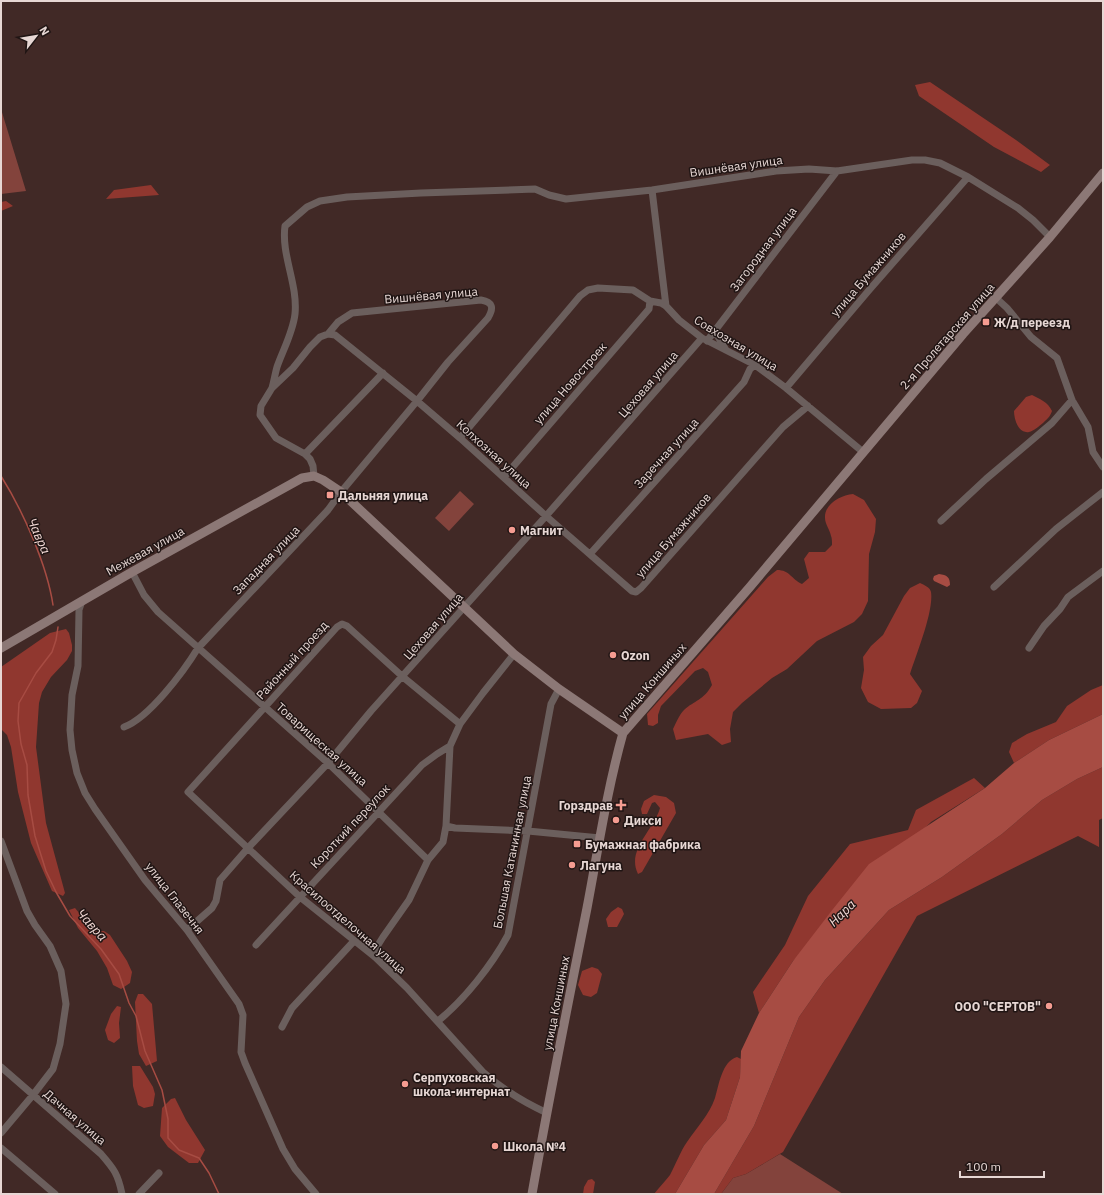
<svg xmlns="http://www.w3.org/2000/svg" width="1104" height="1195" viewBox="0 0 1104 1195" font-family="'IBM Plex Sans',sans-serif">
	<rect width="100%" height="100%" fill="#412926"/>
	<path fill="#83433c" d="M1,109L26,191L1,194Z
		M460,491L474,504L449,531L435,518Z
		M780,1154L843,1194H721L733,1178L746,1174Z"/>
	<path fill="#90372f" d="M930,82L1016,140L1050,165L1041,172L994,147L919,96L915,85Z
		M151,185L159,195L106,199L114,190Z
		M6,201L13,206L1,211V202Z
		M1032,395C1040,399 1048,402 1052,411C1050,417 1047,419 1043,423C1039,426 1034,431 1029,432C1018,434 1014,419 1014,411L1026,397Z
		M853,494L864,500L876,519L875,532L869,554L868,601L862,614L854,622L817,641L787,669L772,678L742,703L733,712L730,729L731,742L722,745L708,734L676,740L673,729C676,723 679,715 684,710C695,700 703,701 712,685L708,672L703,668L695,671L661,706L658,715V723L653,726L648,725L647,714L768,577L777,570C790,570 791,579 802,584L809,578L804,559L809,552H825L832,545C832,542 832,538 831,536C830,530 825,524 825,518C824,504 841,495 853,494Z
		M920,583C924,585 930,587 931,592C934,611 916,655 910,674L922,691L917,703L911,708L881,709L868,702L861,688L864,670L863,657L871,646L883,635L904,596L910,588Z
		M66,629L69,633L72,645V651L67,660L51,677L42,692L39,703L36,747L46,823L65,893L63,896L52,891L31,843L18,792L11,747L7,735L1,729V667L50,633Z
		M1103,685V714L1049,740L1014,763L1009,752L1012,743L1027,734L1056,722L1067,706L1091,690Z
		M1103,767V818L1099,820V847L1078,836L917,916L783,1152L746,1174L733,1178L721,1194H714L754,1126L799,1017L825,980L889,910L942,877L1002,834L1042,800L1077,779Z
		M974,778L985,788L931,822L793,961L759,1013L753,992L785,945L808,896L850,844L908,830L916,810Z
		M654,795L666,797L674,803L676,813L642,872L638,874C626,850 654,830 660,808L655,802L652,803L647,814H642L641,809L644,801Z
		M618,907L622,909L624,914L617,927H608L606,919L611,912Z
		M75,908L89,925L96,931H104L110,935L127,961L132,972L130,983L121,989L113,985L107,968L97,951L78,928L69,910Z
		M592,967L598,969L602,974L597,993L591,997L583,995L578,985L582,971Z
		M138,994H143L152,1004L157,1061L146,1066L139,1054L137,1041L135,1002Z
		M117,1006L121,1007L119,1023L120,1038L114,1043L108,1040L105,1030L111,1014Z
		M737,1057L741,1059L740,1077L726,1120L704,1145L675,1194H654C659,1188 665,1181 670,1175C676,1164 680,1152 687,1142C697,1127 709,1115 715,1098C719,1085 722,1061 737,1057Z
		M132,1066H140L153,1087L155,1094L153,1106L144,1108L138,1105L133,1086Z
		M175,1098L186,1120L205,1150L198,1163H189L168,1147L160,1136L162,1108L171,1099Z
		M592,1179L595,1182L593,1194H583L584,1187L588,1180Z"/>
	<path fill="#a74c43" d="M939,574C947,575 950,577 950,585L947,587L934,581L933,579L934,576Z
		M1103,714V767L1077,779L1042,800L1002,834L942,877L889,910L825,980L799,1017L754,1126L714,1194H675L704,1145L726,1120L740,1077L741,1051L759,1013L793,961L833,909L869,864L985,788L1014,763L1049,740Z"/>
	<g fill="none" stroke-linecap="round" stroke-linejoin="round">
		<path stroke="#a74c43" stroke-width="1.5" d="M1,476C23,511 47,565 53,605
			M58,627L56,640L52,652L36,673L19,703L18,721L21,744L27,765L28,795L35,836L46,871L56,892L70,916L101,949L119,974L129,1003L136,1016L145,1051L162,1090L168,1119V1138L179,1150L199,1158L209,1173L219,1194"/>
		<path stroke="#6b5f5d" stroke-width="7" d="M652,190L666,306
			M995,297L1007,308L1031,337L1057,358L1072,400L1088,427L1093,452L1103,467
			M716,329L717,335L726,350
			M707,341L837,171
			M272,388C274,381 275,374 277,367C283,350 293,332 295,314C298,284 281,255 285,226L307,207L320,201L347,197L421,193L535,189L549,195L566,199L652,190L776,171L809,169L837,171L912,160H925L940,163L968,177L1018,208L1033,220L1050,237
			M786,388L870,289L968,177
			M460,438L580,296L588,290L598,288L633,290L650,301L661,303L666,306L679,320L702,338L755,365L786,388L863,452
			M305,454L383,373
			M314,476L313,466L310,459L305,454L276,438L260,415L261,406L272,388L293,368L310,347L320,337L328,334L335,335L417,401L460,438L546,516L632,591L636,592L641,588L783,427L808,406
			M504,477L649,309L650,301
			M941,521L986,479L1052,423L1072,400
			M590,554L744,382L750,369L755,365
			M132,572L144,595L158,612L328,763L428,860
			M994,587L1056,529L1103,492
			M82,601L79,610L78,666L72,695L70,730L72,750L77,773L85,793L95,809L145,880L187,930L239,1004L243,1015L241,1052L245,1063L283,1149L295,1169L316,1194
			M1029,648L1044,626L1060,609L1068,597L1103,571
			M460,724L403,677L347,626L342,624L337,627L188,792L300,897L375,957L407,988L483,1072C502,1089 523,1102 547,1113
			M124,727C149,718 184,671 198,648L328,510L341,492L417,401L448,362L488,318C494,308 493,302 481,300L352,313L338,322L328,334
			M446,826L455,828L528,831L600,838
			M1,841L27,911L35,925L50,946L61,971L66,1004L60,1044L53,1069L33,1095L1,1133
			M187,930L212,908L216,901L220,880L248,848L328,763L371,711L546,516L702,338
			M256,945L422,765L437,754L450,746
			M375,957L378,945L383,937L409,900L428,860L443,842L446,826L450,746L460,724L483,693L514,654
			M438,1021C464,1000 492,965 508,935L551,704L559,689
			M282,1027L292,1008L354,941
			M1,1067L101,1154C114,1169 118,1174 122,1194
			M1,1148L55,1194
			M139,1194L159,1173"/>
		<path stroke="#8c7876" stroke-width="9" d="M1,648L132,572L302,478L314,476L323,480L341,492L514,654L559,689L623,733
			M532,1194C549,1098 568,1003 587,908C598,850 607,790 623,733L749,588L963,334L1050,237L1103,173"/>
	</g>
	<g fill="#f59c91" stroke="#201514" stroke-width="1.5">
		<rect x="982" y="318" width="8" height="8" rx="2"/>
		<rect x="326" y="491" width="8" height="8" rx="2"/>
		<circle cx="512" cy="530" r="4"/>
		<circle cx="613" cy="655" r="4"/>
		<path d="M619 799h4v4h4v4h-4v4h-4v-4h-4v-4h4z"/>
		<circle cx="616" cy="820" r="4"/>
		<rect x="573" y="840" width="8" height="8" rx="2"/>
		<circle cx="572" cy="865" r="4"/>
		<circle cx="1049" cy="1006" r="4"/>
		<circle cx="405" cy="1084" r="4"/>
		<circle cx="495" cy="1146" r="4"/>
	</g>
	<g text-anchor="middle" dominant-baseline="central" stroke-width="3" stroke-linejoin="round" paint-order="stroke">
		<g font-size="12" fill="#e7d7d4" stroke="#201514">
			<text transform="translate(736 166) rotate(-8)">Вишнёвая улица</text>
			<text transform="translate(763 249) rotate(-53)">Загородная улица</text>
			<text transform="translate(868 274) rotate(-49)">улица Бумажников</text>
			<text transform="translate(431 295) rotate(-5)">Вишнёвая улица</text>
			<text transform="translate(947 336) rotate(-49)">2-я Пролетарская улица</text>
			<text transform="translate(736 343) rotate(31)">Совхозная улица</text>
			<text transform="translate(570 383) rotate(-49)">улица Новостроек</text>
			<text transform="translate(648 384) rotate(-49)">Цеховая улица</text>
			<text transform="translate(666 453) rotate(-48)">Заречная улица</text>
			<text transform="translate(494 454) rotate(42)">Колхозная улица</text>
			<text transform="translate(673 535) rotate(-49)">улица Бумажников</text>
			<text transform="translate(145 551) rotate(-29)">Межевая улица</text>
			<text transform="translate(266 560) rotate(-46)">Западная улица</text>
			<text transform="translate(433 626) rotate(-49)">Цеховая улица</text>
			<text transform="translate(292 660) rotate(-48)">Районный проезд</text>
			<text transform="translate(652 681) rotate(-49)">улица Коншиных</text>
			<text transform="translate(322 744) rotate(42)">Товарищеская улица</text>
			<text transform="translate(350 826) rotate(-47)">Короткий переулок</text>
			<text transform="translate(512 852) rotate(-79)">Большая Катанинная улица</text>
			<text transform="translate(175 898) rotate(52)">улица Глазечня</text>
			<text transform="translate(348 922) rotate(41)">Красилоотделочная улица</text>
			<text transform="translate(556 1003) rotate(-79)">улица Коншиных</text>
			<text transform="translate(75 1117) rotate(41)">Дачная улица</text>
		</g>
		<g font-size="12" font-weight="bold" fill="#e7d7d4" stroke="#201514" text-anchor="start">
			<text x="994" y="322">Ж/д переезд</text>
			<text x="338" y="495">Дальняя улица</text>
			<text x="520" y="530">Магнит</text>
			<text x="621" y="655">Ozon</text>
			<text x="613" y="805" text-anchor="end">Горздрав</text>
			<text x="624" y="820">Дикси</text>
			<text x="585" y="844">Бумажная фабрика</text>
			<text x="580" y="865">Лагуна</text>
			<text x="1041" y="1006" text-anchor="end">ООО "СЕРТОВ"</text>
			<text x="413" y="1077">Серпуховская<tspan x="413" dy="14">школа-интернат</tspan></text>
			<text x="503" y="1146">Школа №4</text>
		</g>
		<g font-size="13" font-style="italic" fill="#f4dad6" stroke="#201514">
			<text transform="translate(39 536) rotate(66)">Чавра</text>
			<text transform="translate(842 913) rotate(-45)">Нара</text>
			<text transform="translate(92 925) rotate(48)">Чавра</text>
		</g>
	</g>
	<rect width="1104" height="1195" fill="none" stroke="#e7d7d4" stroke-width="4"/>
	<g transform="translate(36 36) rotate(59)" stroke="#201514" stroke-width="3" paint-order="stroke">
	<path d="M0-3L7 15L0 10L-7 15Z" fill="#e7d7d4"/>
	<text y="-6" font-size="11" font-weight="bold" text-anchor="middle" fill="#e7d7d4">N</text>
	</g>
	<path d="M960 1171v6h84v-6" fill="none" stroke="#e7d7d4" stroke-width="2"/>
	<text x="966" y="1171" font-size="12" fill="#e7d7d4" stroke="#201514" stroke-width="3" paint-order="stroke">100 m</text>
</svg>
